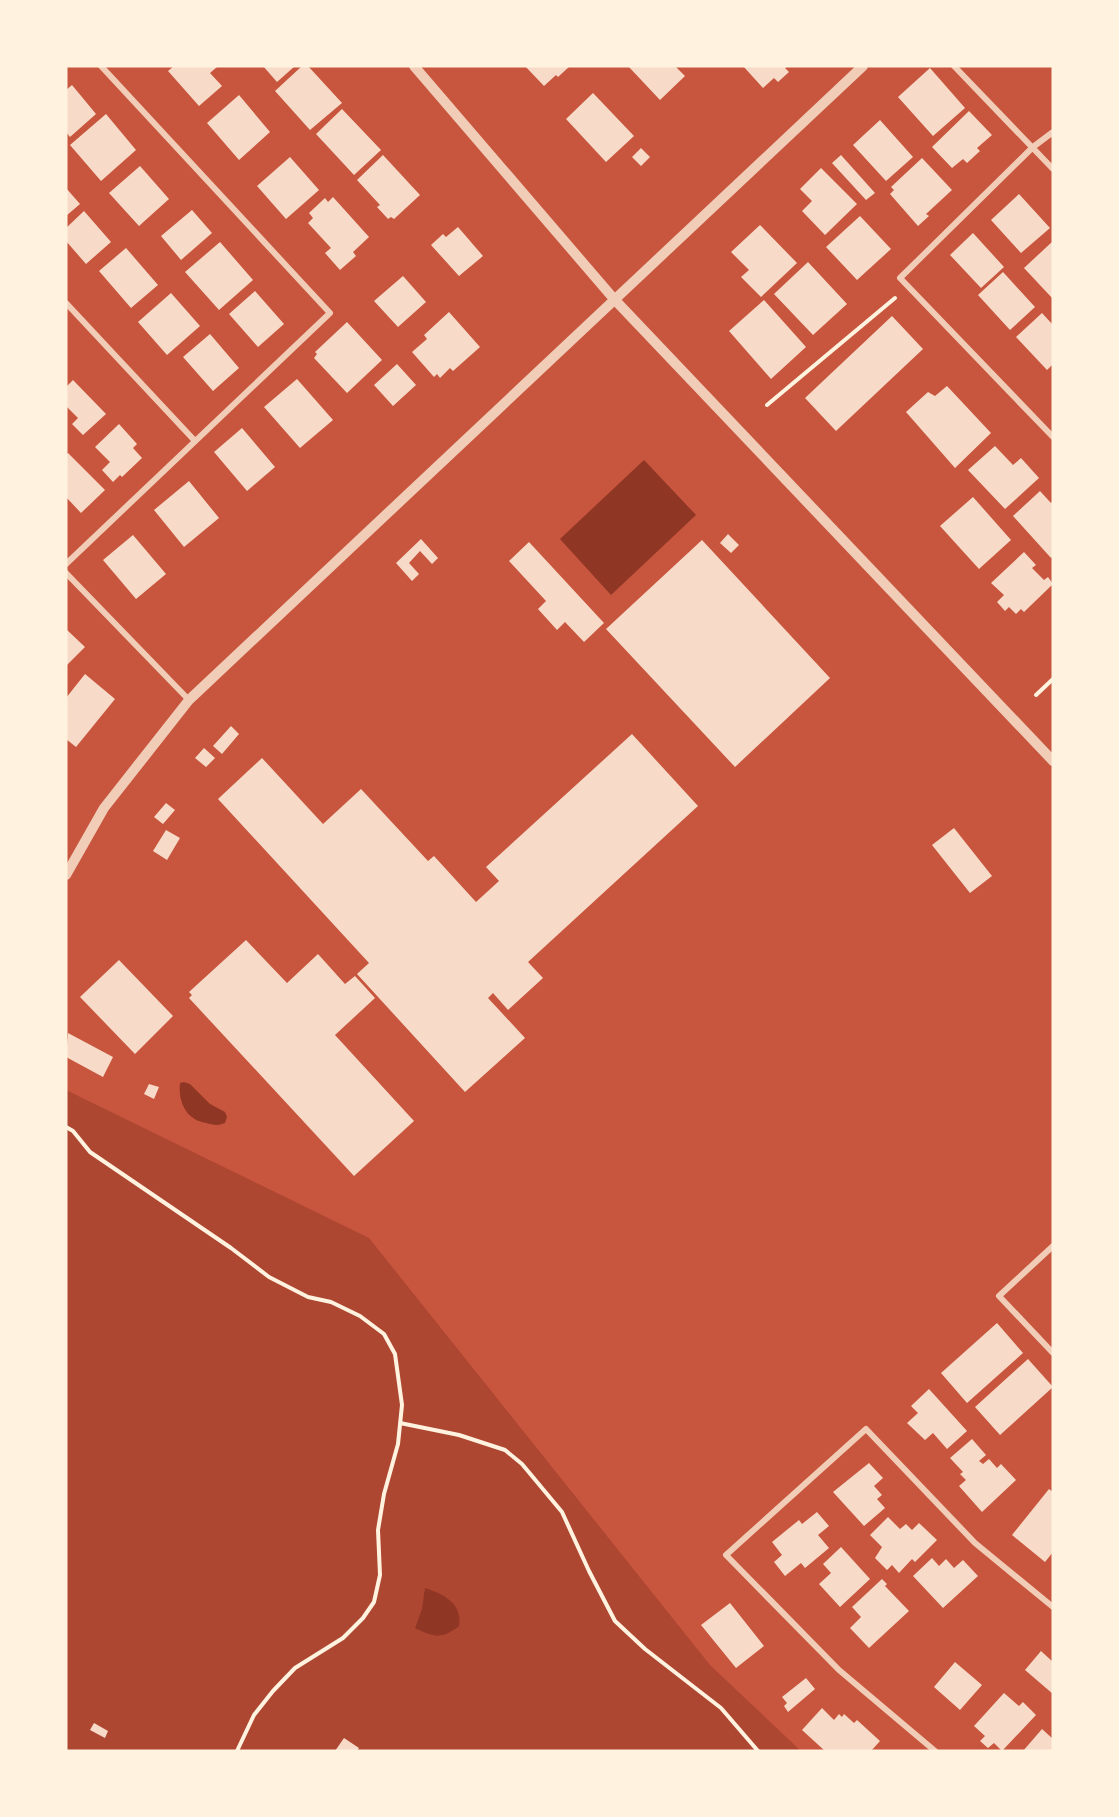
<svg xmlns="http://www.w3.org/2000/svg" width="1119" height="1817" viewBox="0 0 1119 1817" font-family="'Asap Condensed',sans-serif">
	<rect width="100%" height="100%" fill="#c8553d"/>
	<path fill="#ae4732" d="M66,1090L369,1238L710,1665L801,1751H66Z"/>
	<path fill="#8f3625" d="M644,460L696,515L611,595L560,539Z
		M184,1082L190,1084L210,1104L225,1112L227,1117L225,1123C218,1126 213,1125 206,1123C186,1120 178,1102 180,1083Z
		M425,1588C444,1594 463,1604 459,1626C441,1640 434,1637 415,1628L422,1609Z"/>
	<path fill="#f7dbc8" d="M174,66H216L217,67L210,73L222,86L199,106L168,71Z
		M263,66H295L277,82Z
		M302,66H308L342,103L310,130L275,91Z
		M525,66H570L558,77L556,75L544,86Z
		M628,66H675L685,76L660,100Z
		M743,66H788L785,68L789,72L778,82L774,78L763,88Z
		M930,68L965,108L933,136L898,97Z
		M72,85L96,114L70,137L66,132V90Z
		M593,93L634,136L606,162L566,119Z
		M239,95L270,132L239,160L207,123Z
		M342,109L381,150L354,175L316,134Z
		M969,111L992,135L977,148L980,151L967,163L963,159L952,168L932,147Z
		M106,114L136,150L101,181L70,145Z
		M880,120L913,157L886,181L853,145Z
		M641,148L650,157L641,166L632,157Z
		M383,155L420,195L394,219L391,217L388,219L377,207L380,205L357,180Z
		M841,155L875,193L866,200L832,163Z
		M290,157L319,190L286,219L257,186Z
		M922,158L952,190L926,214L929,216L918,226L890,194L894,190L891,187Z
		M140,166L169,199L139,226L109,193Z
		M821,168L857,204L825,235L802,211L812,201L800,189Z
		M66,188L80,204L66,216Z
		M1019,194L1050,228L1021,253L991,220Z
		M333,197L369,237L353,252L356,256L340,270L325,253L331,248L308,223L313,218L309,213L325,198L328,202Z
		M192,210L212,233L181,260L161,236Z
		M84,211L111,242L86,264L66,241V228Z
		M860,216L891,249L857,280L826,247Z
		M760,225L797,263L761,297L741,277L749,270L731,252Z
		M458,227L483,256L459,276L431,245L443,234L446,237Z
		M973,233L1004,267L981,288L950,255Z
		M1053,241V299L1024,268Z
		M220,242L253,280L219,310L185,272Z
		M126,248L158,285L131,308L99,271Z
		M808,262L847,304L813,335L774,294Z
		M1003,272L1035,307L1010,330L978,295Z
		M403,276L426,302L398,327L374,301Z
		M255,291L284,324L258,347L229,314Z
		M171,293L200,326L167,355L138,322Z
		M764,300L806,347L771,379L729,331Z
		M449,312L480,347L453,371L450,368L440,378L437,374L434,377L412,352L427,339L424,335Z
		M1042,313L1053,325V364L1047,370L1016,337Z
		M892,316L923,349L836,431L805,398Z
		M347,322L382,360L347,393L314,358L317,354L315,352Z
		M210,334L239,368L213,391L183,357Z
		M397,364L416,385L393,406L374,385Z
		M297,379L333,420L300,448L264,407Z
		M73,380L106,414L83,435L72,424L78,418L66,406V387Z
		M947,386L991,433L955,468L906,412L928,392L935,396Z
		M119,424L137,444L133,448L142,458L122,477L120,475L113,482L102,470L110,462L95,447Z
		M242,428L275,467L247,491L214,452Z
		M995,446L1013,465L1021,458L1039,478L1005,509L968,470Z
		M68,453L105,490L81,513L66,497V455Z
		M189,481L219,518L184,547L154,510Z
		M1040,491L1051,503L1053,501V556L1051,558L1013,516Z
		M973,497L1011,540L979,569L940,526Z
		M728,534L739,545L731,553L720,543Z
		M133,535L166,574L136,599L103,560Z
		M421,539L438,558L432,564L420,551L409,563L419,574L412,581L396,563Z
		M702,540L830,678L735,767L606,629Z
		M529,542L604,623L584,642L565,622L557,630L538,609L546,601L509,561Z
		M1024,552L1036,565L1032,568L1044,580L1048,577L1053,584L1024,612L1021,609L1016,614L1009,607L1005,611L997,602L1004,595L991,583Z
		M66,629L85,647L66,666Z
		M85,674L115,699L76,747L66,739V698Z
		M231,726L239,734L222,754L213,746Z
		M632,734L698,806L528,962L543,978L508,1010L493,993L488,998L525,1038L465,1092L357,974L369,963L218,799L262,758L323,824L361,789L428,861L434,856L476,902L499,881L486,867Z
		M204,748L215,758L206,767L195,758Z
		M166,803L175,810L163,824L154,817Z
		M954,828L992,876L970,893L932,845Z
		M166,830L180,838L167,860L153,851Z
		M246,940L287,983L318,954L345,984L355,976L375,998L335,1035L414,1121L354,1176L189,998L192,995L189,992Z
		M119,960L173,1016L135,1054L80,997Z
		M68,1033L113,1057L103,1077L66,1057Z
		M149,1084L159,1087L154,1099L144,1094Z
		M997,1323L1023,1353L967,1403L941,1373Z
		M1028,1359L1053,1387L1000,1435L975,1407Z
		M929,1389L967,1431L947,1449L933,1433L925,1440L907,1423L918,1413L911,1406Z
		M972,1439L986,1455L979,1461L983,1464L989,1459L997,1468L1001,1464L1016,1480L982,1512L959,1486L966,1480L960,1474L963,1472L950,1458Z
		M869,1463L883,1478L874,1486L882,1495L877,1499L885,1508L864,1526L833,1492Z
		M1049,1489L1053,1492V1552L1045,1562L1012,1535Z
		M817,1512L829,1526L818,1535L829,1548L805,1568L801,1563L785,1576L774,1562L782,1555L772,1542L799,1520L802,1524Z
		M888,1517L900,1529L906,1524L912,1530L919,1523L937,1540L915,1562L912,1559L899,1573L892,1565L887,1570L875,1558L882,1547L870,1535Z
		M841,1547L870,1579L840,1607L819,1584L831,1573L823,1564Z
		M932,1558L939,1566L946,1559L954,1568L963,1560L978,1576L943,1608L913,1576Z
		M882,1579L887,1584L885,1586L909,1611L869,1648L850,1628L861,1617L852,1607Z
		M730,1603L764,1646L736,1668L701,1625Z
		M1041,1651L1053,1662V1694L1025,1670Z
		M955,1662L982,1685L960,1710L934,1687Z
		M806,1678L815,1689L788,1712L784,1706L787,1703L782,1697Z
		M1004,1693L1019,1706L1023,1702L1036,1715L1002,1751L994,1743L988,1748L980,1741L985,1736L974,1726Z
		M822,1708L834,1720L839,1714L842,1717L844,1714L854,1723L857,1720L880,1741L871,1751H825L802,1730Z
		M94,1723L108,1731L105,1738L90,1730Z
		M1042,1729L1053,1739V1751H1023Z
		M344,1738L359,1748L357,1751H335Z"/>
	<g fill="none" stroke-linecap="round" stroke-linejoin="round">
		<path stroke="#fff3e0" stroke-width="4" d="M767,405L895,298
			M1036,695L1053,679
			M66,1127L73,1131L90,1152L231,1248L269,1277L308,1297L331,1302L360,1316L384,1334L395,1354L402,1405L398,1444L384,1494L378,1530L380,1575L374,1602L363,1618L343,1638L295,1668L273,1691L254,1715L237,1751
			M400,1423L459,1435L505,1450L522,1464L562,1512L589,1571L615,1621L645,1649L721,1708L758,1751"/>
		<path stroke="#f1ccb7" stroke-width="6" d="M954,66L1053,169
			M1053,132L1033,147L900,278L1053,437
			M66,303L195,441
			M66,564L330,313L101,66
			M66,573L189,700
			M1053,1246L999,1296L1053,1353
			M935,1751L839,1670L726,1555L866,1429L975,1543L1053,1607"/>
		<path stroke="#f1ccb7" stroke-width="10" d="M414,66L614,299L1053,761
			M66,875L104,808L189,700L863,66"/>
	</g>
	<rect width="1119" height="1817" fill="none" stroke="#fff3e0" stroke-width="135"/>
</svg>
